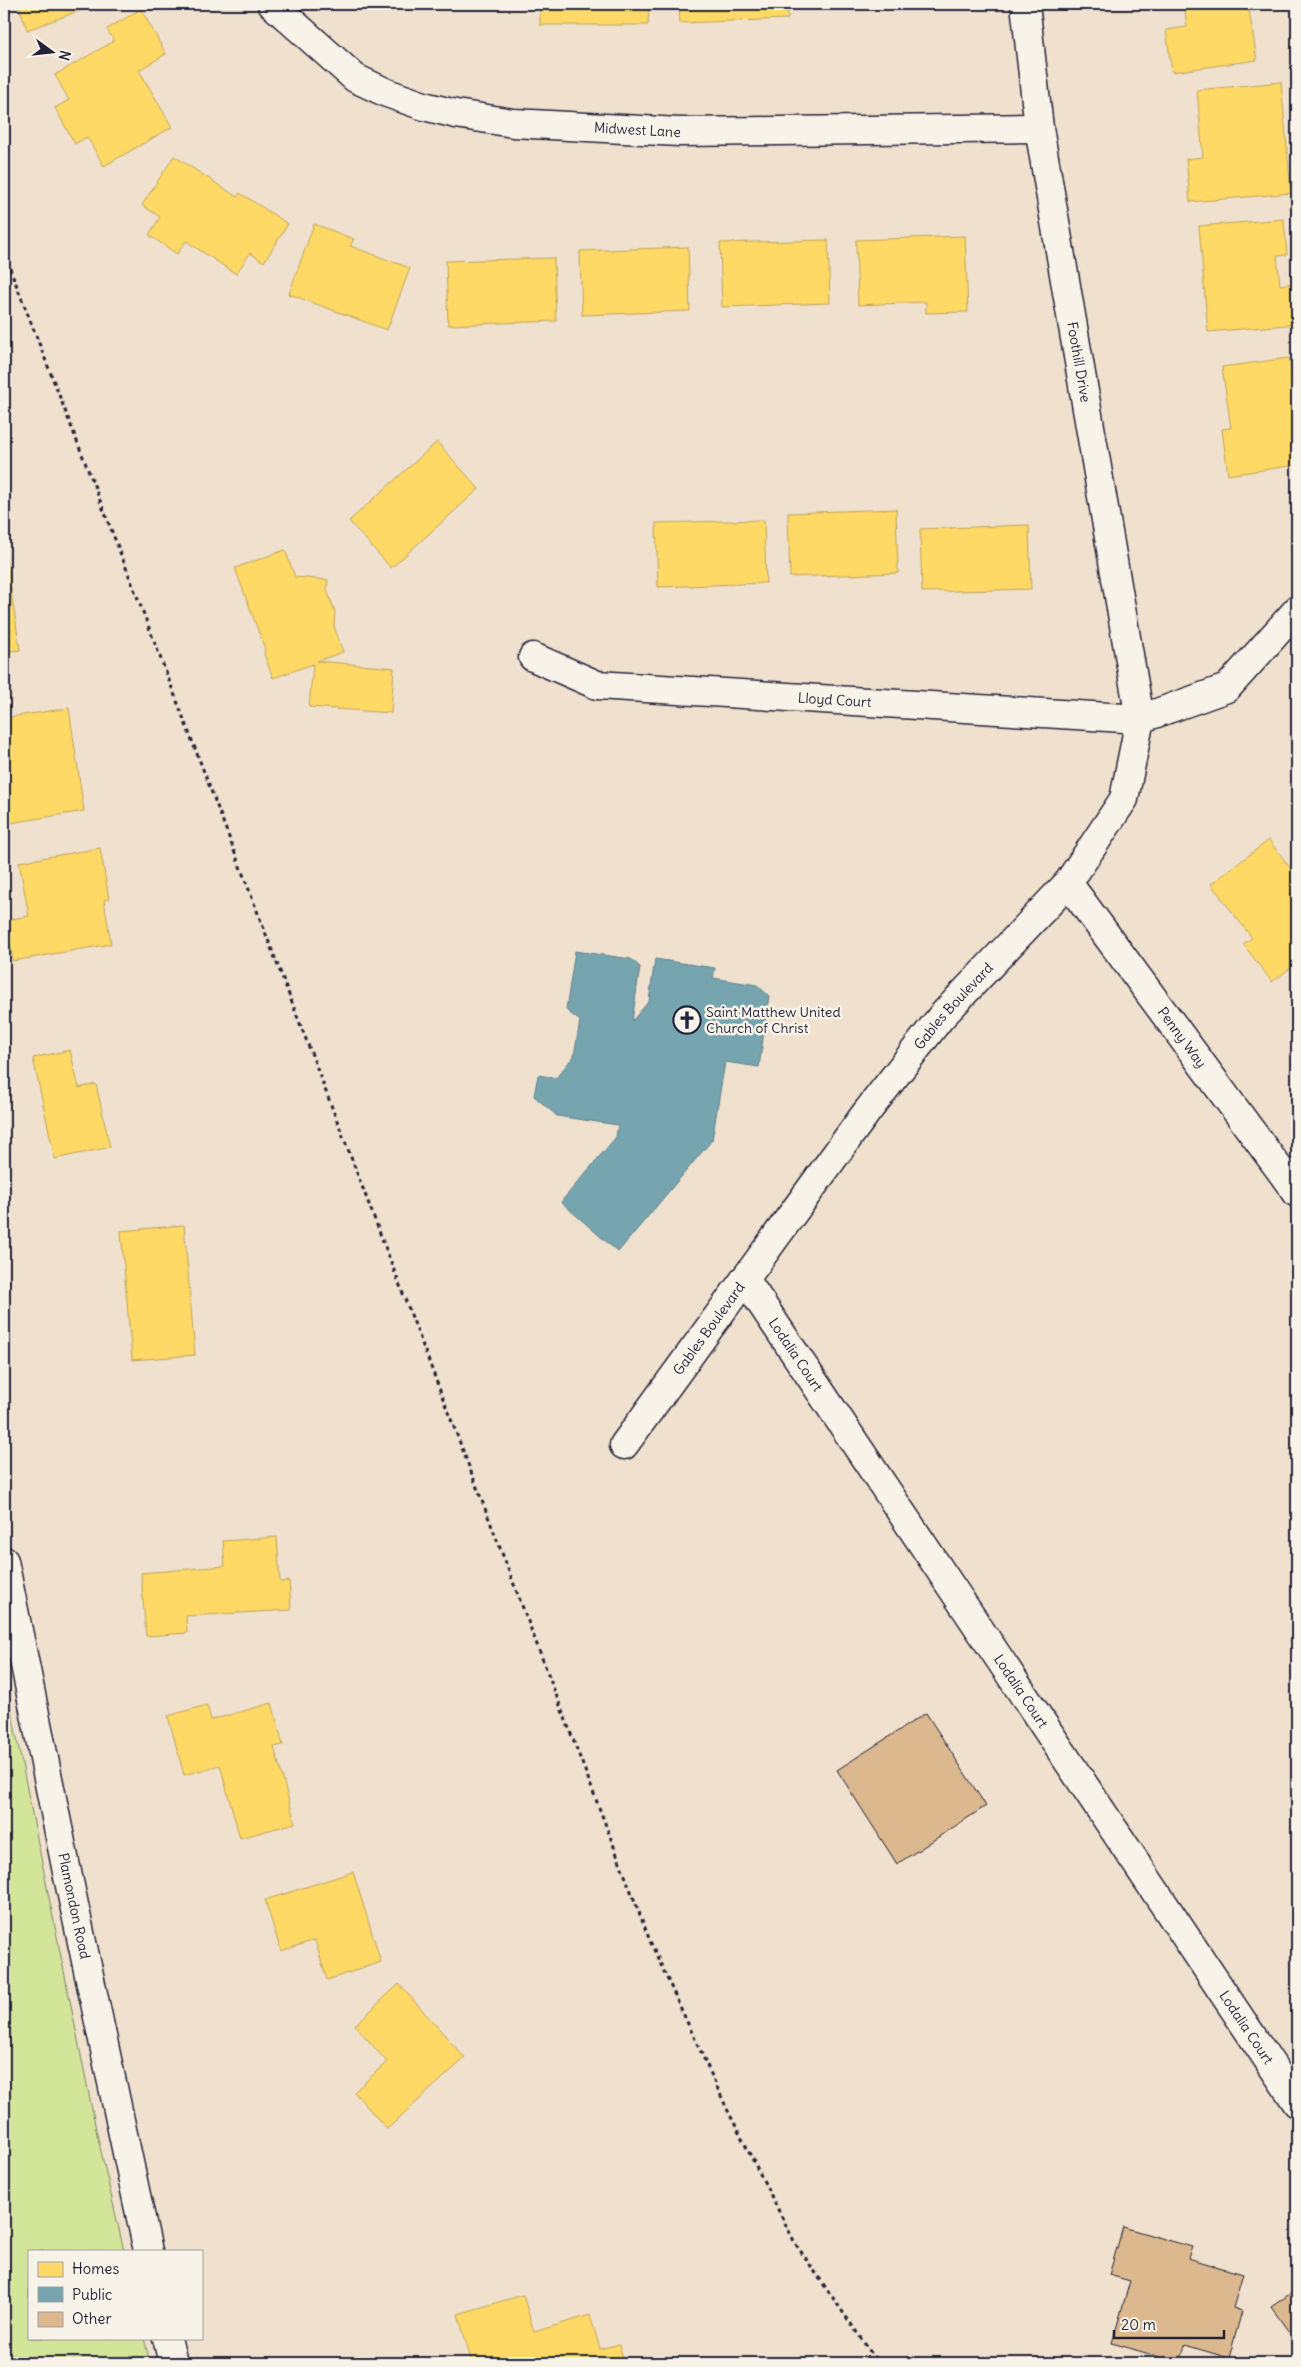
<svg xmlns="http://www.w3.org/2000/svg" width="1301" height="2367" viewBox="0 0 1301 2367" font-family="Delius,sans-serif">
	<rect width="100%" height="100%" fill="#efe1cd"/>
	<filter id="ink" filterUnits="userSpaceOnUse"><feTurbulence type="fractalNoise" baseFrequency=".02" numOctaves="2"/><feDisplacementMap in="SourceGraphic" scale="10" xChannelSelector="R" yChannelSelector="G"/><feConvolveMatrix kernelMatrix="1 2 1 2 8 2 1 2 1" color-interpolation-filters="sRGB"/></filter>
	<g filter="url(#ink)">
		<path fill="#d3e599" stroke="#7a846a" d="M4,1675L97,2134L124,2251H29V2338H144L150,2363H4Z"/>
		<path fill="#ffd966" stroke="#bda259" d="M18,4H85L87,8L27,30Z
			M540,4H649L648,25H540Z
			M679,4H787L788,19L680,23Z
			M821,4H884L821,6Z
			M1184,4H1248L1257,60L1172,72L1166,30L1187,27Z
			M141,9L166,54L139,70L172,127L104,166L87,137L75,144L55,108L69,100L55,75L114,41L107,29Z
			M1281,82L1291,193L1190,202L1186,159L1203,157L1197,90Z
			M174,156L237,197L240,193L288,224L264,262L250,253L236,274L186,241L177,254L149,235L160,217L142,205Z
			M1284,219L1287,255L1277,256L1280,285L1297,283V324L1208,332L1199,226Z
			M314,224L354,239L350,246L410,268L387,330L289,294Z
			M965,236L968,312L926,313V302L858,305L856,240Z
			M828,240L830,303L722,307L720,243Z
			M688,247L690,311L582,315L580,251Z
			M554,258L556,321L448,325L446,261Z
			M1289,358L1297,418V465L1228,475L1222,429L1231,428L1222,367Z
			M437,442L479,489L391,568L349,521Z
			M896,509L898,573L790,577L788,513Z
			M764,520L766,583L658,587L656,523Z
			M1029,525L1031,589L922,592L920,529Z
			M4,543L20,650L4,652Z
			M285,550L295,577L328,580L327,590L335,612L334,626L343,652L317,661L394,668L391,713L309,707L313,664L273,678L264,654L265,649L235,568Z
			M69,708L84,811L10,823L4,786V718Z
			M1269,840L1297,877V963L1272,982L1243,944L1252,938L1211,884Z
			M100,848L109,899L104,900L111,944L13,961L6,920L29,916L19,862Z
			M70,1050L79,1088L96,1084L110,1147L55,1159L33,1058Z
			M184,1225L195,1355L132,1360L121,1231Z
			M277,1537L280,1582L289,1581L291,1610L186,1616L187,1633L146,1636L141,1573L225,1566L223,1541Z
			M272,1703L283,1745L274,1747L295,1823L240,1838L220,1765L184,1775L168,1716L207,1705L211,1720Z
			M353,1872L381,1962L327,1980L315,1940L281,1951L265,1900Z
			M399,1984L465,2058L387,2129L354,2092L387,2062L355,2025Z
			M523,2295L534,2332L590,2315L600,2349L619,2344L624,2363H472L458,2314Z"/>
		<path fill="#76a5af" stroke="#5d7e8c" d="M575,951L631,959L640,967L632,1021L649,1001L655,959L715,968L713,978L757,985L769,996L759,1067L725,1062L712,1140L618,1252L561,1202L616,1137L618,1125L557,1116L534,1096L538,1075L556,1078L574,1056L580,1021L566,1010Z"/>
		<path fill="#dbb88d" stroke="#22223b" d="M926,1713L986,1806L897,1864L837,1770Z
			M1123,2227L1192,2247L1188,2258L1243,2274L1233,2308L1242,2311L1229,2358L1185,2345L1180,2363L1112,2343L1130,2281L1109,2275Z
			M1297,2289V2327L1289,2332L1271,2307Z"/>
		<g fill="none" stroke-linecap="round" stroke-linejoin="round">
			<g stroke="#22223b" stroke-width="31">
				<g id="minor">
					<path id="s1" d="M272,4L355,78L387,93L424,106L456,114L513,123L679,132L1039,128"/>
					<path id="s2" d="M533,657L597,685L1140,719L1039,128L1025,4"/>
					<path id="s3" d="M1068,883L1297,1193"/>
					<path id="s4" d="M745,1279L1297,2103"/>
					<path id="s5" d="M624,1445L866,1113L941,1017L1068,883L1124,799L1140,719L1227,688L1297,610"/>
					<path id="s6" d="M4,1561L67,1872L148,2251"/>
					<path d="M167,2338L173,2363"/>
				</g>
			</g>
			<path stroke="#22223b" stroke-width="3" stroke-dasharray="4 4" stroke-linecap="butt" d="M4,253L130,578L650,1941L728,2111L795,2243L878,2363"/>
			<use href="#minor" stroke="#f7f3e8" stroke-width="28"/>
		</g>
	</g>
	<defs>
		<g id="church-ring" transform="scale(1.4375)"><circle r="9.5" fill="#f7f3e8" stroke="#22223b" stroke-width="1.5"/><path d="M-1.2-6h2.4v3.5h3.3v2.4h-3.3V6h-2.4V-.1h-3.3v-2.4h3.3Z" fill="#22223b"/></g>
	</defs>
	<g fill-rule="evenodd">
		<use href="#church-ring" x="687" y="1020"/>
	</g>
	<g text-anchor="middle" dominant-baseline="central" stroke-width="5" stroke-linejoin="round" paint-order="stroke">
		<g font-size="14" fill="#22223b" stroke="#f7f3e8">
			<text stroke="none"><textPath href="#s1" startOffset="401">Midwest Lane</textPath></text>
			<text transform="translate(1079 362) rotate(80)">Foothill Drive</text>
			<text stroke="none"><textPath href="#s2" startOffset="308">Lloyd Court</textPath></text>
			<text stroke="none"><textPath href="#s5" startOffset="549">Gables Boulevard</textPath></text>
			<text stroke="none"><textPath href="#s3" startOffset="192">Penny Way</textPath></text>
			<text stroke="none"><textPath href="#s5" startOffset="144">Gables Boulevard</textPath></text>
			<text stroke="none"><textPath href="#s4" startOffset="91">Lodalia Court</textPath></text>
			<text stroke="none"><textPath href="#s4" startOffset="496">Lodalia Court</textPath></text>
			<text stroke="none"><textPath href="#s6" startOffset="352">Plamondon Road</textPath></text>
			<text stroke="none"><textPath href="#s4" startOffset="901">Lodalia Court</textPath></text>
		</g>
		<g font-size="14" fill="#22223b" stroke="#f7f3e8" text-anchor="start">
			<text x="706" y="1012">Saint Matthew United<tspan x="706" dy="16">Church of Christ</tspan></text>
		</g>
	</g>
	<rect width="1301" height="2367" fill="none" stroke="#f7f3e8" stroke-width="20"/>
	<rect x="10" y="10" width="1281" height="2347" fill="none" stroke="#22223b" stroke-width="2" filter="url(#ink)"/>
	<rect x="28" y="2250" width="175" height="90" fill="#f7f3e8" stroke="#a29fa3"/>
	<rect x="38" y="2262" width="25" height="15" fill="#ffd966" stroke="#a29fa3"/>
	<text x="72" y="2274" font-size="15" fill="#22223b">Homes</text>
	<rect x="38" y="2287" width="25" height="15" fill="#76a5af" stroke="#a29fa3"/>
	<text x="72" y="2300" font-size="15" fill="#22223b">Public</text>
	<rect x="38" y="2312" width="25" height="15" fill="#dbb88d" stroke="#a29fa3"/>
	<text x="72" y="2324" font-size="15" fill="#22223b">Other</text>
	<g transform="translate(52 52) rotate(105)" stroke="#f7f3e8" stroke-width="4" paint-order="stroke">
	<path d="M0-4L9 19L0 12L-9 19Z" fill="#22223b"/>
	<text y="-8" font-size="14" font-weight="bold" text-anchor="middle" fill="#22223b">N</text>
	</g>
	<path d="M1114 2330v8h110v-8" fill="none" stroke="#22223b" stroke-width="2.5"/>
	<text x="1121" y="2330" font-size="15" fill="#22223b" stroke="#f7f3e8" stroke-width="4" paint-order="stroke">20 m</text>
</svg>
